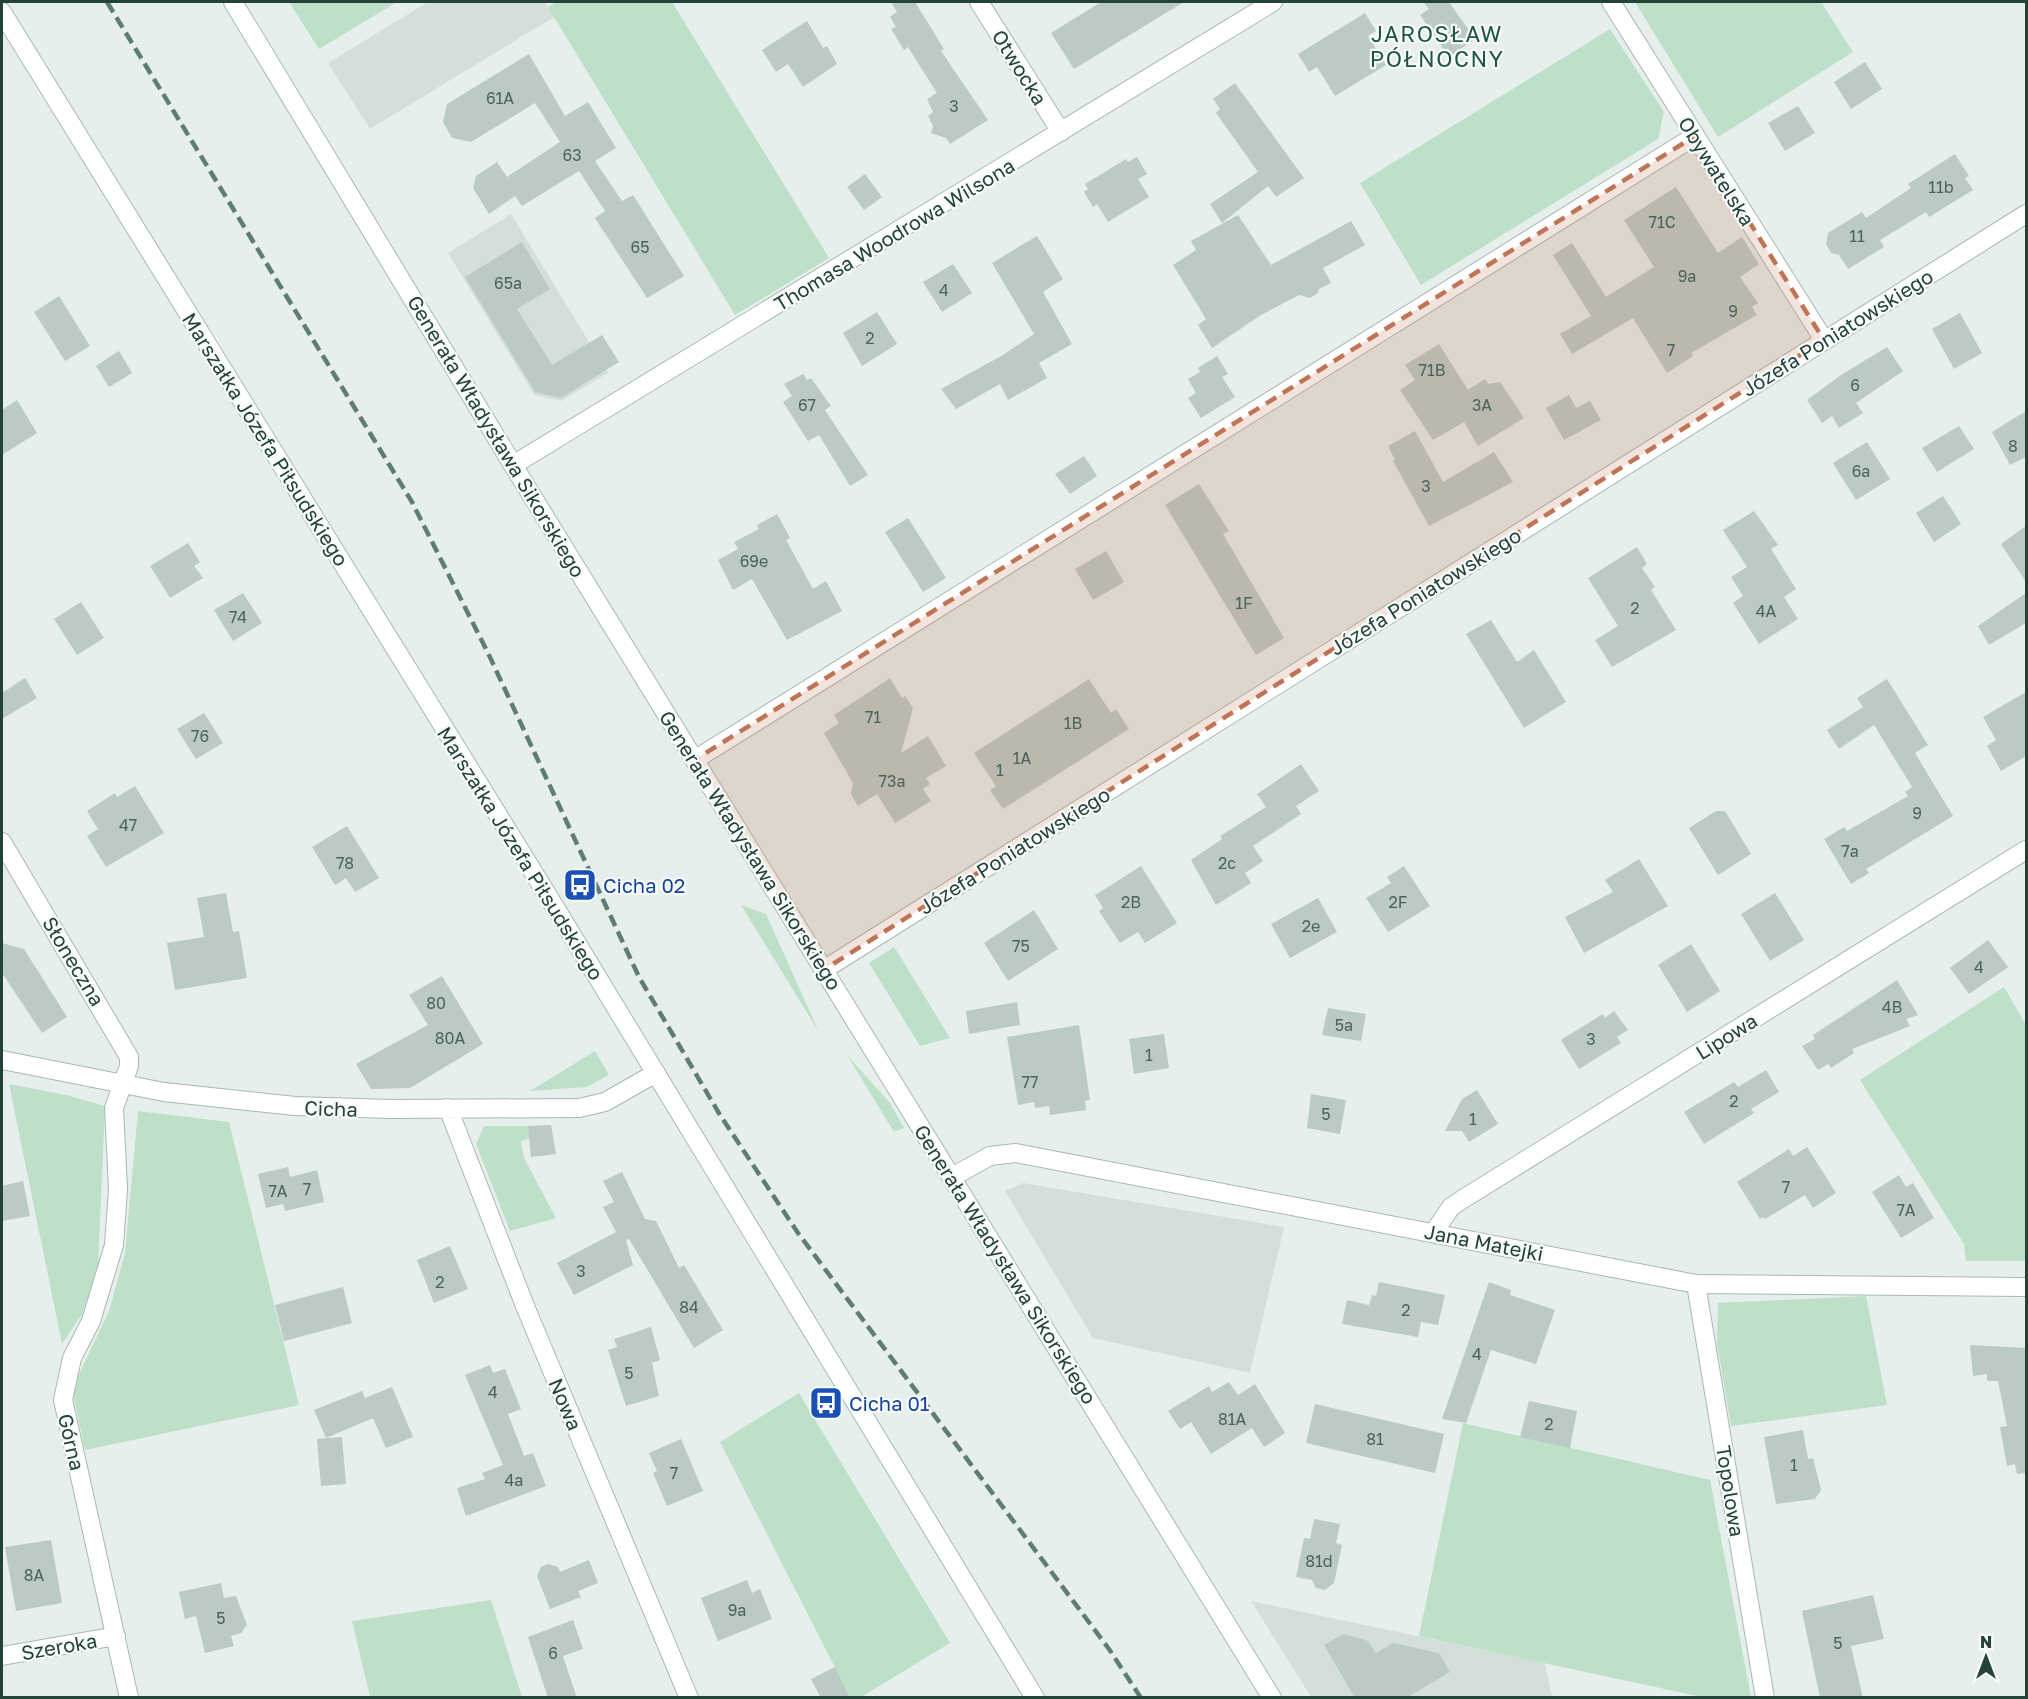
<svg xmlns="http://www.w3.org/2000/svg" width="2028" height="1699" viewBox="0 0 2028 1699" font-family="'Golos Text',sans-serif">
	<rect width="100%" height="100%" fill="#e6efeb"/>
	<path fill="#d4dfda" d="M428,2H545L554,17L370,129L328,63Z
		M511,214L608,373L561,401L534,395L448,253Z
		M1023,1183L1284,1227L1250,1373L1093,1338L1005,1191Z
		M1251,1601L1545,1663L1552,1697H1311Z"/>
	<path fill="#bfe0c8" d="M289,2H397L319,49Z
		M556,2H672L829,258L735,315L548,7Z
		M1635,2H1821L1853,52L1718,137Z
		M1610,29L1664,112L1658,139L1421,285L1360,183Z
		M741,905L766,914L819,1032Z
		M894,947L898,953L950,1038L920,1046L869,963Z
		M2004,987L2026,1025V1261H1966L1964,1244L1860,1080Z
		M595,1051L609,1075L586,1087L530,1091Z
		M847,1055L890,1103L904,1128L894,1132Z
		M9,1084L66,1095L105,1106L98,1269L82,1314L62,1344Z
		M138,1111L229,1122L299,1405L85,1450L72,1389L109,1311L125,1253Z
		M484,1126H528L530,1138L521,1141L524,1158L556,1218L510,1231L476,1144Z
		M1866,1296L1887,1405L1731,1426L1717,1343L1718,1303Z
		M799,1393L950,1643L861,1697H850L720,1442Z
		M1463,1423L1710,1480L1751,1697H1702L1419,1636Z
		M491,1600L522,1697H370L352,1621Z"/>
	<path fill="#bbcac4" d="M891,2H915L944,49L941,51L988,120L950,144L946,138L931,133L933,126L928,116L933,112L927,99L937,93L908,47L904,50L891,29L896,27L890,17L897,12Z
		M1101,2H1184L1074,69L1051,33Z
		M1423,2H1449L1475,39L1449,57L1420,15L1429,9Z
		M1365,13L1376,31L1368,36L1386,65L1335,96L1317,67L1309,72L1298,54Z
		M807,21L823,48L827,46L837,64L803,87L788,64L776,72L762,50Z
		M529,54L565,116L588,102L616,148L595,161L622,201L633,195L684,276L647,298L595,218L605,211L579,171L522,206L515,196L489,214L473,188L476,176L497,162L507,177L560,142L535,103L471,142L452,138L443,122L447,104Z
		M1865,62L1882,89L1851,109L1834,82Z
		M1235,83L1304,178L1276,197L1268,186L1222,223L1210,204L1258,172L1216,113L1220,109L1213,99Z
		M1798,106L1815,133L1785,151L1768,123Z
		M1955,154L1969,176L1965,178L1973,190L1929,217L1926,212L1880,240L1884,247L1848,269L1839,255L1831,253L1826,244L1828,233L1862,212L1866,218L1911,188L1908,184Z
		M1137,157L1147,174L1138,179L1149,197L1108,222L1097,204L1093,207L1084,192L1088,189L1085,184L1126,159L1128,162Z
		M865,174L882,197L864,210L847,187Z
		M1676,187L1718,253L1742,237L1759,264L1740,277L1758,303L1752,307L1757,315L1691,353L1693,356L1667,373L1633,318L1572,354L1560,334L1591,316L1553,255L1572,243L1606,297L1654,267L1624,220Z
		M1238,215L1271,265L1351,221L1365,245L1323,268L1331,283L1319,289L1318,293L1310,298L1299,295L1261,315L1212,348L1198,325L1206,319L1173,265L1196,250L1191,241Z
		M1037,236L1063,279L1043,292L1072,344L1039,363L1047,378L1008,400L1000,384L956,409L941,389L1003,355L1034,334L992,263Z
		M522,242L550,289L517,309L552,365L602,335L619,362L561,398L535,392L465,277Z
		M953,264L972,293L942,312L923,282Z
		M59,296L90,346L65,361L34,312Z
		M877,312L897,344L862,366L843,333Z
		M1960,313L1982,353L1954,369L1932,329Z
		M1439,344L1468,390L1485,379L1488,384L1500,382L1524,418L1478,446L1464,422L1433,440L1400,390L1415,380L1405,365Z
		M1887,347L1903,371L1856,403L1863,413L1839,428L1832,416L1822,423L1807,400L1841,375Z
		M119,351L132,373L109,387L96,366Z
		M1217,356L1228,374L1222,377L1235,397L1201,418L1188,398L1196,393L1188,379L1200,372L1198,368Z
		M803,374L807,380L811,378L831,406L825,410L868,475L850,486L819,435L808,441L783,402L792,396L784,384Z
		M1569,395L1576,408L1590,401L1601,420L1564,440L1546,408Z
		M17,400L37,433L2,455V410Z
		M2026,411V457L2010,465L1992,432Z
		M1959,426L1974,449L1937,472L1922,448Z
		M1415,431L1443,482L1494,452L1513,482L1429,526L1393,461L1395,460L1388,446Z
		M1867,442L1890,479L1856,500L1833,463Z
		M1084,456L1097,476L1070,494L1055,474Z
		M1199,484L1229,531L1223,534L1284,638L1256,655L1165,505Z
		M1943,496L1961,524L1934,542L1916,513Z
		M1754,511L1778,545L1771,549L1796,589L1784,597L1798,619L1759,644L1733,603L1743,596L1731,577L1747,567L1723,530Z
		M777,514L790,538L786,540L813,589L826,581L842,611L787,640L752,579L733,590L718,560L738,549L734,542L759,529L757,525Z
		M908,518L946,578L923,592L885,532Z
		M2026,526V582L2001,544Z
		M188,543L200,562L194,566L203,578L170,598L150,566Z
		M1637,547L1647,564L1642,568L1655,587L1651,590L1676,630L1612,667L1595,640L1618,626L1588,578Z
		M1106,551L1124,582L1093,600L1075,569Z
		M243,593L262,623L233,641L214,610Z
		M2026,593V623L1989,645L1978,626Z
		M81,602L104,638L77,655L54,619Z
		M1491,620L1517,662L1534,650L1566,702L1524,728L1466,634Z
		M25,678L37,698L2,719V693Z
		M890,678L902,698L905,696L913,708L901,753L928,736L946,766L926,778L930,784L923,789L931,801L895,823L877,794L858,806L851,794L853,783L824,733L839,723L834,715Z
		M1089,679L1111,713L1116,709L1129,729L1003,809L990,790L996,786L974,753Z
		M1887,679L1928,745L1915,753L1953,816L1866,869L1869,873L1851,884L1824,839L1844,827L1847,831L1908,796L1905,792L1912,787L1874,725L1839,749L1827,730L1863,707L1857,698Z
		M2026,692V756L2001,771L1987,746L1996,740L1983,717Z
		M204,713L223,743L196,759L177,729Z
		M1301,764L1319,791L1296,806L1301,814L1253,846L1263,861L1245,873L1251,883L1216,905L1191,860L1222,839L1220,836L1266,807L1257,794Z
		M135,786L164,833L106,867L87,836L98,829L87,811L115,793L117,797Z
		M1716,811H1725L1751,854L1718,875L1689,828Z
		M347,826L379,878L355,892L346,878L335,885L312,847Z
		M1639,859L1668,906L1584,953L1565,917L1613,892L1605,880Z
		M1141,866L1177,923L1145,943L1138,932L1120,943L1099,911L1103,908L1095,895Z
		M1404,866L1430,906L1388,932L1366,898L1391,883L1387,877Z
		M226,893L233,932L239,931L247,978L175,990L167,943L204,937L197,898Z
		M1775,893L1804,940L1770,961L1741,914Z
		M1318,898L1337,932L1290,958L1271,924Z
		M1034,910L1058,949L1008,981L984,943Z
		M1988,940L2008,967L1969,994L1950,968Z
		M2,943L24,949L67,1017L42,1033L2,973Z
		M1691,944L1720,991L1687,1012L1658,965Z
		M442,976L483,1044L410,1088L371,1089L356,1064L428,1025L409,995Z
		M1897,980L1918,1015L1906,1019L1910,1026L1852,1049L1854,1053L1831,1068L1828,1064L1818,1070L1802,1046L1815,1039L1813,1035Z
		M1017,1002L1020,1025L969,1034L966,1011Z
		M1328,1008L1366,1014L1361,1041L1322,1035Z
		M1614,1011L1628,1030L1617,1037L1621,1043L1579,1069L1561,1040L1603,1014L1605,1018Z
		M1079,1025L1090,1100L1085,1101L1086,1110L1050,1115L1049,1106L1035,1108L1034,1102L1018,1105L1007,1037Z
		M1164,1034L1169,1068L1134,1074L1129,1039Z
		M1766,1070L1779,1092L1751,1109L1754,1113L1704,1144L1684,1112L1734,1082L1738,1087Z
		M1477,1090L1498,1124L1469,1142L1462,1131H1445L1462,1099Z
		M1311,1094L1346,1100L1340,1134L1307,1128Z
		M551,1125L556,1154L531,1157L528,1126Z
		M1807,1147L1836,1193L1813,1208L1805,1195L1765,1219L1763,1217L1760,1219L1737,1182L1789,1149L1793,1156Z
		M288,1167L290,1177L317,1170L324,1202L285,1211L283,1204L266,1208L258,1174Z
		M622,1172L645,1219L656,1221L679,1268L684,1265L723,1330L694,1348L629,1239L626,1240L633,1265L574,1295L557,1263L616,1232L603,1207L614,1202L603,1181Z
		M1899,1175L1906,1187L1913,1183L1934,1218L1901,1238L1872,1192Z
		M23,1181L30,1216L2,1221V1186Z
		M450,1246L468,1289L434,1303L417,1260Z
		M1379,1282L1445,1295L1438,1325L1421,1322L1418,1337L1342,1324L1347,1300L1369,1305L1372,1295L1376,1296Z
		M1489,1282L1511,1290L1510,1295L1555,1310L1536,1364L1491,1350L1466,1423L1442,1419Z
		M343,1287L352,1323L284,1341L275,1305Z
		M651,1327L660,1360L652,1363L659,1396L626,1406L608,1350L617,1347L614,1339Z
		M1970,1345L2026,1348V1473L2017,1474L2015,1464L2007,1466L2000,1427L2007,1426L1998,1381H1987V1374L1973,1376Z
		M490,1365L493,1373L505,1369L521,1409L508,1414L524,1456L533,1453L546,1486L466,1516L457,1488L485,1479L482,1473L503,1465L465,1375Z
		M1229,1382L1238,1395L1255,1384L1285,1433L1264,1447L1252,1428L1211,1454L1191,1422L1180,1429L1168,1411L1209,1386L1212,1392Z
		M392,1387L413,1437L386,1448L373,1418L326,1438L314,1410L362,1391L365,1398Z
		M1529,1401L1577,1411L1570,1448L1520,1437Z
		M1315,1404L1444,1434L1435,1473L1306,1443Z
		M1803,1430L1808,1459L1813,1458L1821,1490L1815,1499L1776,1504L1764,1437Z
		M342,1437L346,1484L321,1486L317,1439Z
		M681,1439L703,1491L667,1506L653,1473L657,1471L649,1453Z
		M1314,1519L1340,1524L1336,1543L1342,1545L1334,1583L1325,1590L1316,1588L1312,1580L1296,1577L1304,1538L1310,1539Z
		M51,1540L62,1603L16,1611L5,1547Z
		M589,1560L598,1583L578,1591L581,1597L550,1609L537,1576L541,1567L548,1564L558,1567L560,1572Z
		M747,1580L752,1593L760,1589L772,1619L718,1641L701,1598Z
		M221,1583L224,1598L236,1596L247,1625L241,1633L231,1636L234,1646L205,1653L196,1616L185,1619L179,1592Z
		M1873,1595L1884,1639L1851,1646L1863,1698H1820L1802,1611Z
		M573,1620L583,1649L563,1656L577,1698H548L528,1637Z
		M1343,1634L1368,1641L1376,1653L1393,1643L1439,1653L1450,1672L1406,1698H1355L1324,1645Z
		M835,1667L850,1698H821L811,1679Z"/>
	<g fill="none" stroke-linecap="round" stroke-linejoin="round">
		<g stroke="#a8b8b2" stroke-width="20">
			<path id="minor" d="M979,2L1061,132
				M1611,2L1824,340
				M513,465L1273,2
				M696,759L1695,136
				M2,842L129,1057V1066L114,1108L118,1189L114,1245L91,1321L72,1358L63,1400L129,1698
				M825,969L2026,214
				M2,1060L164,1092L295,1106L391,1109L579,1108L605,1102L656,1073
				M448,1108L525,1306L689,1698
				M952,1177L990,1156L1016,1153L1696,1284L2026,1287
				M1434,1232L1451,1207L1463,1199L2026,850
				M1696,1284L1765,1698
				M2,1656L116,1636"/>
		</g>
		<g stroke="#a4bbb3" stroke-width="20">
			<path id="secondary" d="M233,2L513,465L1272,1698
				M2,12L553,904L1035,1698"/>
		</g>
		<use href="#minor" stroke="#fff" stroke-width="18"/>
		<use href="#secondary" stroke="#fff" stroke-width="18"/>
		<path stroke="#5f7d75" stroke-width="4.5" stroke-dasharray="12 6" stroke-linecap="butt" d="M107,2L412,502L488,653L639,977L720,1115L798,1233L1109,1649L1141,1698"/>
	</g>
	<path fill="#c07456" fill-opacity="0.2" stroke="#c07456" stroke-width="4.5" stroke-dasharray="12 8" stroke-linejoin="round" d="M1695,136L1824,340L825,969L696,759Z"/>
	<defs>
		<g id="bus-square" transform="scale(1.725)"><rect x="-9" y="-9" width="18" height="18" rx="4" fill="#1a4fb4" stroke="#f7fbf9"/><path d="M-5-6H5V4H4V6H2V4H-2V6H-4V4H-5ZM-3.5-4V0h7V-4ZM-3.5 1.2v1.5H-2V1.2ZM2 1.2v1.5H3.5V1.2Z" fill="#fff"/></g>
	</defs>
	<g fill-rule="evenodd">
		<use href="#bus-square" x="580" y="885"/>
		<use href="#bus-square" x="826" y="1403"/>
	</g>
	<g text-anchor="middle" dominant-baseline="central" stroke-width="4.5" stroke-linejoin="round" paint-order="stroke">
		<g font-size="16" fill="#4a645c">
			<text x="500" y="98">61A</text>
			<text x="954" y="106">3</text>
			<text x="572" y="155">63</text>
			<text x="1941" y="187">11b</text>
			<text x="1662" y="222">71C</text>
			<text x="1857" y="236">11</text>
			<text x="640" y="247">65</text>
			<text x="1687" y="276">9a</text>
			<text x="508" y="283">65a</text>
			<text x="944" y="290">4</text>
			<text x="1733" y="311">9</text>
			<text x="870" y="338">2</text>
			<text x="1671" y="350">7</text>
			<text x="1432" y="370">71B</text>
			<text x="1855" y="385">6</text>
			<text x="807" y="405">67</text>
			<text x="1482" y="405">3A</text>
			<text x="2013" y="446">8</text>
			<text x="1861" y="471">6a</text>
			<text x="1426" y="486">3</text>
			<text x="754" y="561">69e</text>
			<text x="1244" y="603">1F</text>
			<text x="1635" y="608">2</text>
			<text x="1766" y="611">4A</text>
			<text x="238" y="617">74</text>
			<text x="873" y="717">71</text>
			<text x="1073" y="723">1B</text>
			<text x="200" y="736">76</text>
			<text x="1022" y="758">1A</text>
			<text x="1000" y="770">1</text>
			<text x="892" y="781">73a</text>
			<text x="1917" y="813">9</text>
			<text x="128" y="825">47</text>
			<text x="1850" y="851">7a</text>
			<text x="345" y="863">78</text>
			<text x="1227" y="863">2c</text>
			<text x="1131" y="902">2B</text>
			<text x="1398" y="902">2F</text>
			<text x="1311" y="926">2e</text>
			<text x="1021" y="946">75</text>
			<text x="1979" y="967">4</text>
			<text x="436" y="1003">80</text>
			<text x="1892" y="1007">4B</text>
			<text x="1344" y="1025">5a</text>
			<text x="450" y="1038">80A</text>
			<text x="1591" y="1039">3</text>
			<text x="1149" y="1055">1</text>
			<text x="1030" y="1082">77</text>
			<text x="1734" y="1101">2</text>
			<text x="1326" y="1114">5</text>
			<text x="1473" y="1119">1</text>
			<text x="1786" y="1187">7</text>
			<text x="307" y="1189">7</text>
			<text x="278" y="1191">7A</text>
			<text x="1906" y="1210">7A</text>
			<text x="581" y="1271">3</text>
			<text x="440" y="1282">2</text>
			<text x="689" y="1307">84</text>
			<text x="1406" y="1310">2</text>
			<text x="1477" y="1354">4</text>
			<text x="629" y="1373">5</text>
			<text x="493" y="1392">4</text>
			<text x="1232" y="1419">81A</text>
			<text x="1549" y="1424">2</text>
			<text x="1375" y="1439">81</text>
			<text x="1794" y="1465">1</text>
			<text x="674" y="1473">7</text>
			<text x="514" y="1480">4a</text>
			<text x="1319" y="1561">81d</text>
			<text x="34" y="1575">8A</text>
			<text x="737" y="1610">9a</text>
			<text x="221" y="1618">5</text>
			<text x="1838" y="1643">5</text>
			<text x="553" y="1653">6</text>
		</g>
		<g font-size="20" fill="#24423a" stroke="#f7fbf9">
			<text transform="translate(1020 67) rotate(58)">Otwocka</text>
			<text transform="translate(1717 171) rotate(58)">Obywatelska</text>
			<text transform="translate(894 234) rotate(-31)">Thomasa Woodrowa Wilsona</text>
			<text transform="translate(1837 332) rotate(-32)">Józefa Poniatowskiego</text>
			<text transform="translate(497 436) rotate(59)">Generała Władysława Sikorskiego</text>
			<text transform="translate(266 439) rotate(58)">Marszałka Józefa Piłsudskiego</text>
			<text transform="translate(1425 591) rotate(-32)">Józefa Poniatowskiego</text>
			<text transform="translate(751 850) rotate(58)">Generała Władysława Sikorskiego</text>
			<text transform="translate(1014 850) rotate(-32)">Józefa Poniatowskiego</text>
			<text transform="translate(521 853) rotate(58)">Marszałka Józefa Piłsudskiego</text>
			<text transform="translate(74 961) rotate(59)">Słoneczna</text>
			<text transform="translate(1726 1036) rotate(-32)">Lipowa</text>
			<text transform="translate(331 1108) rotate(2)">Cicha</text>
			<text transform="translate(1484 1242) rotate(11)">Jana Matejki</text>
			<text transform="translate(1006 1264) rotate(58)">Generała Władysława Sikorskiego</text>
			<text transform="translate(566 1404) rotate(67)">Nowa</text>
			<text transform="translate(72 1442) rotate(77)">Górna</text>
			<text transform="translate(1731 1491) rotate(81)">Topolowa</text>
			<text transform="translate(59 1646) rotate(-10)">Szeroka</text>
		</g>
		<g font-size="20" fill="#164399" stroke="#f7fbf9" text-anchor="start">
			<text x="603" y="885">Cicha 02</text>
			<text x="849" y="1403">Cicha 01</text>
		</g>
		<g font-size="22" letter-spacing="1.5" fill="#1f5548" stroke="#f7fbf9">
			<text x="1437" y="33">JAROSŁAW<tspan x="1437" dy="25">PÓŁNOCNY</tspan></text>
		</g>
	</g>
	<rect width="2028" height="1699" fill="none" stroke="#24423a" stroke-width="6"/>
	<g transform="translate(1986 1657)" stroke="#f7fbf9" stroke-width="4.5" paint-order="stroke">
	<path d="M0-4.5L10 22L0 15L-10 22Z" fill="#24423a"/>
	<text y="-9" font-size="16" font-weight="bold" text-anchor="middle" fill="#24423a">N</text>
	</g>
</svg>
